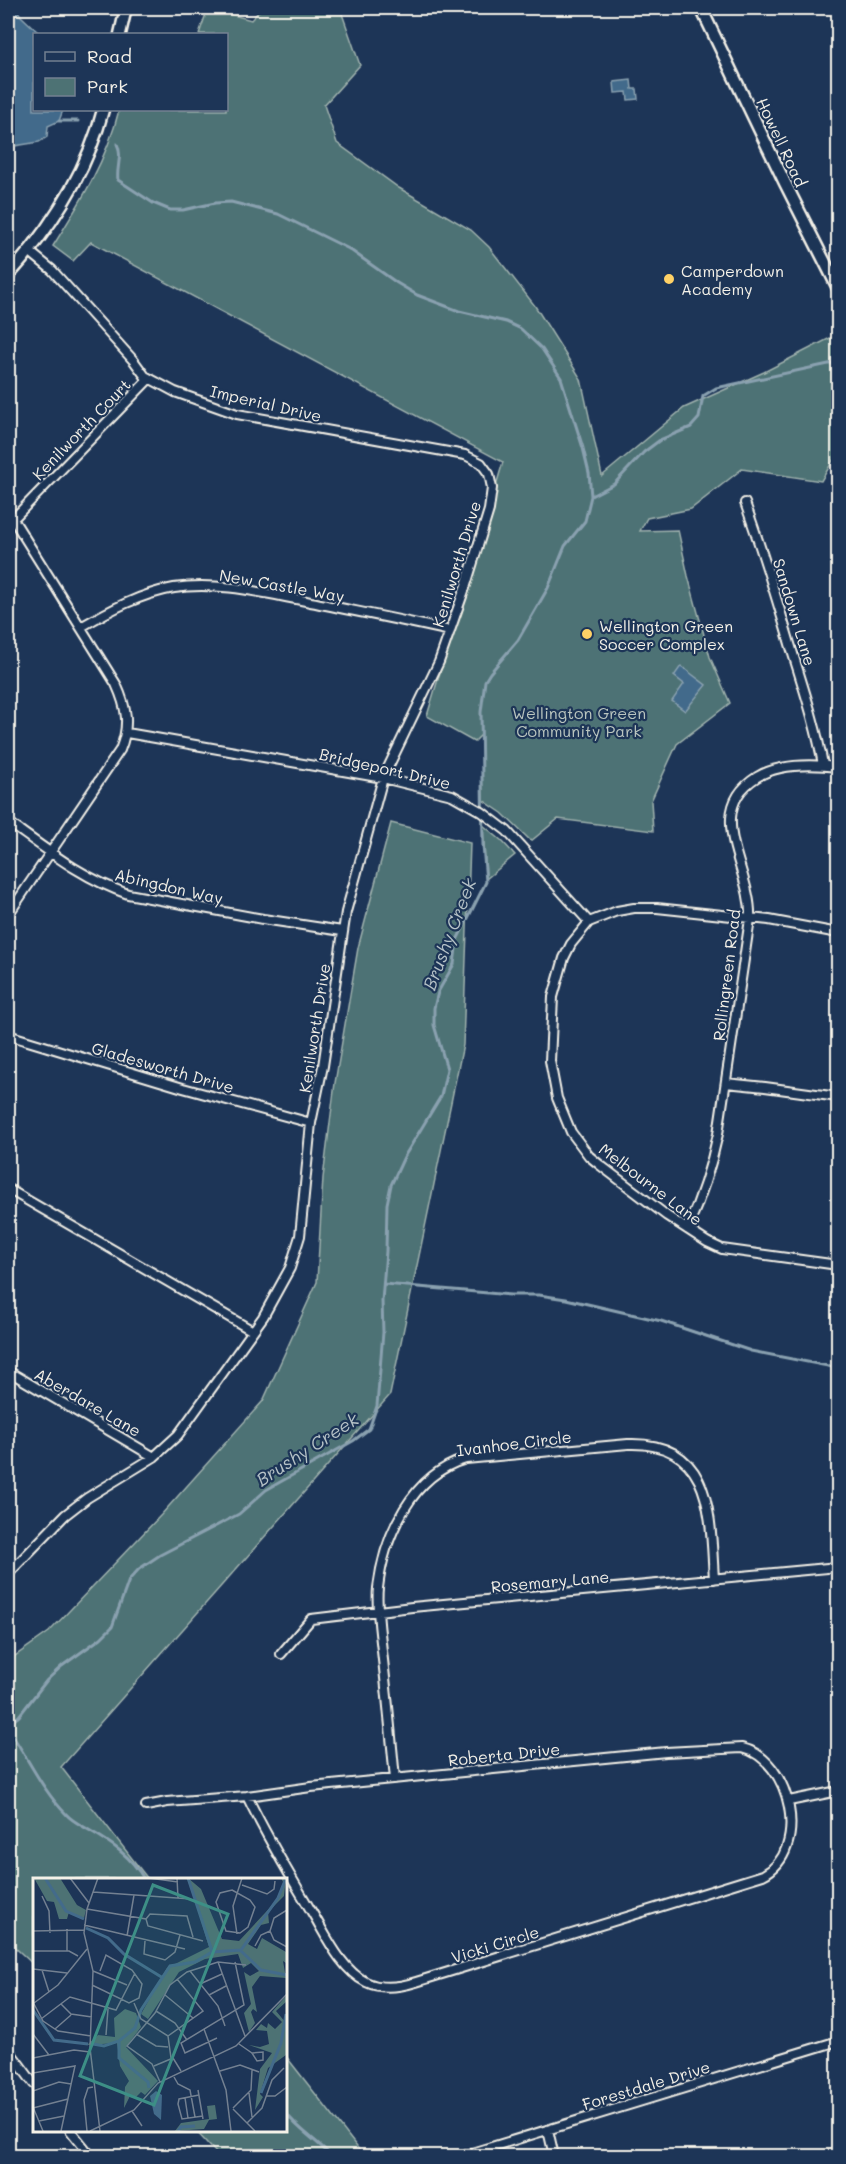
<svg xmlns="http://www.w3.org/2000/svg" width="846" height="2164" viewBox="0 0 846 2164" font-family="Mali,sans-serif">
	<rect width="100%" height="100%" fill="#1d3557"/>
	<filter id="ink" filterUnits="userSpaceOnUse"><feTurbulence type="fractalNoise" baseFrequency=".0167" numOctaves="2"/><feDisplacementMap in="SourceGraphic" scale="12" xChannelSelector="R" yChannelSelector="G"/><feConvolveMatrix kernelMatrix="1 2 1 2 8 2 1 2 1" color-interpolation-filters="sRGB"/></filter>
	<g filter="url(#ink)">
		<path fill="#4d7274" stroke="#a0b2ae" stroke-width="1.5" d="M208,8L251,20L262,8H340L360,65L324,105L337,143L399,188L471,230L489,247L535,306L581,379L602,476L684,408L764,372L838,334V452L821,481L742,469L691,509L647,518L640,531L678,530L688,576L710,657L730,703L677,744L651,801L653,831L558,819L531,841L502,813L483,800L481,735L474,742L427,716L503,462L91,242L73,261L53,246C80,203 107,160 119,110H226V34H199Z
			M391,823L470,843L463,1045L390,1395L61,1767L148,1879H34V1965L8,1941V1661L49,1632L161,1515L263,1401L317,1282L323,1178L335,1083L358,948Z
			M483,825L502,841L515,855L486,879Z
			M285,2055L364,2156H219L195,2130H285Z"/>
		<path fill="#436b8b" stroke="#8aa1b0" stroke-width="1.5" d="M8,8H16L21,16L40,34H34V110H63L59,121L48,126L47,137L39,142L8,147Z
			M631,80L632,89H637L638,99L628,100L627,92L615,93L614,82Z
			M681,666L706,685L685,711L672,701L684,684L674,676Z"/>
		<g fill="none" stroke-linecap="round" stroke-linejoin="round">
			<path stroke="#8aa1b0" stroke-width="3" d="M59,121H78
				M591,496L614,484L644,452L660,440L691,427L699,418L703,396L716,388L838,362
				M384,1284L511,1295H539L566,1299L661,1321L751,1351L838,1368
				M8,1725L19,1716L47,1680L62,1666L101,1638L112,1627L129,1580L139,1569L160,1555L239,1514L266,1490L353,1441L369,1429L377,1406L383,1332L382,1301L386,1251L387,1204L391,1185L404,1157L441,1096L447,1069L434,1025V1008L438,992L454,964L457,940L486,882L483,845L481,712L485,681L490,673L518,640L548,588L565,546L585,521L591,496L589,473L583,448L561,378L542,349L521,329L506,322L459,311L417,295L397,283L349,249L278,214L231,202L215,203L183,210H170L153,203L118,180C116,168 123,155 117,144
				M8,1729C28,1757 41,1789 66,1814C72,1821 81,1825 89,1830C110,1842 132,1857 144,1879
				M285,2112C298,2130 317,2140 331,2156"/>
			<g stroke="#f4f1e8" stroke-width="12">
				<path id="street" d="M745,503C762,549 776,597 790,644C802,684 816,724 823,765
					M8,522L13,519L149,379
					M81,627C110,610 140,594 174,588C217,581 263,593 306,601C354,611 402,620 450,631
					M127,733L383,778L452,795L482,812L507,831L589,922
					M8,822C46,849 83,879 128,894L263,919L342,931
					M8,915L120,750C130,725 127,708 116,684L13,519
					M838,933L769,920L657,908H634L617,911L589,922L571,944L564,958L553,997L550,1061L557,1098L571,1132L589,1156L600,1165L667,1216L707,1242L722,1249L838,1265
					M8,1035L183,1088L311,1123
					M726,1083L765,1087L838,1097
					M8,1189L253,1331
					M687,1229C701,1198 711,1167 718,1134L750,919C753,871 701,812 757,777C780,763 812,764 838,767
					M8,1371L154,1457
					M8,1574L65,1515L87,1498L154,1457L178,1435L263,1317L290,1268L300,1236L311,1123L323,1066L346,912L383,778L439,662L466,585L489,510L492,488L489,474L481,463L465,455L237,414L175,392L145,376L134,361L52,270L29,251
					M281,1654L311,1619L412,1607L838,1567
					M395,1779C391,1736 387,1694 382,1651C380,1632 376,1606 378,1588C384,1536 412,1474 466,1459L628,1444C714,1441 710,1517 714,1579
					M789,1801L838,1791
					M146,1806L167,1802L247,1796L311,1787L666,1752L742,1748C791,1759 811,1851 763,1875L416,1982C400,1987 382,1990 366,1982C340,1969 325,1933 310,1909C288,1872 266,1836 247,1796
					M8,2049L34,2084
					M70,2130L91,2156
					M548,2130L554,2156
					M462,2156L838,2041"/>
			</g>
			<g stroke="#f4f1e8" stroke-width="15">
				<path id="secondary" d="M701,8L785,183L838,288
					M120,34L126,8
					M8,276C50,229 87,172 103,110"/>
			</g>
			<use href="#street" stroke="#1d3557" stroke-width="8"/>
			<use href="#secondary" stroke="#1d3557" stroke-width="10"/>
		</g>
	</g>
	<g fill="#ffd166" stroke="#1d3557" stroke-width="2">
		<circle cx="669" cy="279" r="6"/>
		<circle cx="587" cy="634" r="6"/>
	</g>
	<g text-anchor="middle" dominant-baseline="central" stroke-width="4.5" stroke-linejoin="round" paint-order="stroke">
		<g font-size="16" fill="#f4f1e8" stroke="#1d3557">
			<text transform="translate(782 142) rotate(65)">Howell Road</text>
			<text transform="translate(266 403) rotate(13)">Imperial Drive</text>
			<text transform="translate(81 429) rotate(-46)">Kenilworth Court</text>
			<text transform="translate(456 564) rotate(-73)">Kenilworth Drive</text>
			<text transform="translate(282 585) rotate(10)">New Castle Way</text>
			<text transform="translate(795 612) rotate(73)">Sandown Lane</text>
			<text transform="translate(385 768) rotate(13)">Bridgeport Drive</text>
			<text transform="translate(169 886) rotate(13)">Abingdon Way</text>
			<text transform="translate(726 975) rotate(-83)">Rollingreen Road</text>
			<text transform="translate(314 1028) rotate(-81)">Kenilworth Drive</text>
			<text transform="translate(163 1067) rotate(16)">Gladesworth Drive</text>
			<text transform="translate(651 1184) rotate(37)">Melbourne Lane</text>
			<text transform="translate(88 1402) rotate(30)">Aberdare Lane</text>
			<text transform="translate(514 1443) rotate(-7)">Ivanhoe Circle</text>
			<text transform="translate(550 1581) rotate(-5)">Rosemary Lane</text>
			<text transform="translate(504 1754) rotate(-6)">Roberta Drive</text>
			<text transform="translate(495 1944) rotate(-17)">Vicki Circle</text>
			<text transform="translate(646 2085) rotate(-17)">Forestdale Drive</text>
		</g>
		<g font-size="16" fill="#f4f1e8" stroke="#1d3557" text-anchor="start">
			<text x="681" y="270">Camperdown<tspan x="681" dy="18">Academy</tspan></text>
			<text x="599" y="625">Wellington Green<tspan x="599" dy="18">Soccer Complex</tspan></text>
		</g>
		<g font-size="16" fill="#bac5bf" stroke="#1d3557">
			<text x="579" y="712">Wellington Green<tspan x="579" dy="18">Community Park</tspan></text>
		</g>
		<g font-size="18" font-style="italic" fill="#b6c2c7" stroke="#1d3557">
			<text transform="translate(449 934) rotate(-69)">Brushy Creek</text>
			<text transform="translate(307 1449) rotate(-33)">Brushy Creek</text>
		</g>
	</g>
	<g transform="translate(33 1878)">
		<rect width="254" height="254" fill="#1d3557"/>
		<path d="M1,0H27L44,27L53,32L51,40L36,34L34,41H26L21,24L14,23ZM155,0L168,11L189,61L206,63L245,21L251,6L248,0H253L251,18L235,34L236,45L228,47L215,66L224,71L229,60L253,74V85L250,83L253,100L227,98L219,109L224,134L220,131L218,134L222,145L216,154L211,135L218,126L211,94L217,98L226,93L218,85L210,90L205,76L172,81L146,94L115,141L108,136L134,90L176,69ZM253,118V124L243,133L253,145V177L235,190L227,216L230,219L222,232L227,191L239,175L216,167L227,169L236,166L234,153L223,152L228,146L234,150L235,145L242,151L249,144L239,134ZM92,131L103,135L108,149L93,169L125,203L112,217L108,214L103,219L97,218L91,230L92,209L96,203L87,188L84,165L54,167L65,157L82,159L81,140ZM182,227L184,241L176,242L171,251L142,253L148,245L176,241L174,228Z" fill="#4d7274"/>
		<path d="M123,213L129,217L128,242L121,236L117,218Z" fill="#436b8b"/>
		<path fill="none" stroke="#436b8b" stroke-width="3" d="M12,0L33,33L51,41M155,0L179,73M53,50L75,60L91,76L130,100M208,72L245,20L253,0M208,73L228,92L254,97M0,132L21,162L55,166M86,164V180L115,204L116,210M60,166L71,168L86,163L102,150L108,132L137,88L162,84L179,74L208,72M228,215L248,165L253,136M145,253L148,249L162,248"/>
		<path fill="none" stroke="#738091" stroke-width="1.5" d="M37,0L56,25M65,0L54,31L51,55L60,93L57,170L67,253M116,0L145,4M144,0L145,20M209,7L234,16L241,11L242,3M199,12L217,22L222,29L215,49L207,55L193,53L183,24L187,15ZM60,14L158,21M9,18L16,33L17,55M54,31L113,41L115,48L170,63M254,32L241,40L237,53L241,62L254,69M113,41L117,36L154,38L160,59M51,47L152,71M34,51V73M0,53L51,52M204,56L200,28L209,0M94,58L101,17M112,63L111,76L132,82L142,74L147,57M222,68L228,57L237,53M0,73H36L45,78M185,84L212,158M0,91L34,95M9,92L16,114M60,93L94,107M157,93L185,128L192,148M167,106L189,96M59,107L96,125L106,120L109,106L99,92L73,77L67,93M132,117L160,140M176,117L193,108M0,124L10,143L25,153L58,158M1,125L25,107L54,71M101,125L108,141L135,158M28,126L38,136L59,139M123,133L142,145L154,162M8,141L37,119L83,132L102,95M22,151L38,137M171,151L193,212L198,253M0,156L16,177M103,156L123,168L135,169M73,157L75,131M184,160L152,175L148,165L211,127L202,84M206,166L219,175L230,174V182L224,183L219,175M0,180L41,172L57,174M138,180L135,158L170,133L144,101M121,188L140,180L148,193M187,193L207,187L226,194M0,195L42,188L28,253M141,199L145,206L157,212L162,239M127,204L119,186L94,168L122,135L137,107L154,94L185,84L213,87M165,212L170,241M0,213L26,204L38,206M216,215L219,239M166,217L146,221L145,226L149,241L170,238M234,218H242L254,209M152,220L155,240M0,229L10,253M0,230L35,221M200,230L218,212L219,192M200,231L222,253M99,233L109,248M6,243L31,238M214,245L229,230L239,202L251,190M54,253L51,222L55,210L60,209M57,253L101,232L125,205L203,168L254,116"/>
		<path fill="#3d8f86" fill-opacity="0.15" stroke="#3d8f86" stroke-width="3" d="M120,7L195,36L121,227L47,198Z"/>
		<rect width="254" height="254" fill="none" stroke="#f4f1e8" stroke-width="3"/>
	</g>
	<rect width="846" height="2164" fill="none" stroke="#1d3557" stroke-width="30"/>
	<rect x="15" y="15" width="816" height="2134" fill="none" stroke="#f4f1e8" stroke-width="2" filter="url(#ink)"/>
	<rect x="33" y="33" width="195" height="78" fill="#1d3557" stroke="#738091" stroke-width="1.5"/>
	<rect x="45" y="52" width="30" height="9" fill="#1d3557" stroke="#738091" stroke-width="1.5"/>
	<text x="87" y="63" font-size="18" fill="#f4f1e8">Road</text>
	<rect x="45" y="78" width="30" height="18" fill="#4d7274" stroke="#738091" stroke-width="1.5"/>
	<text x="87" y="93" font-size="18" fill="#f4f1e8">Park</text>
</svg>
